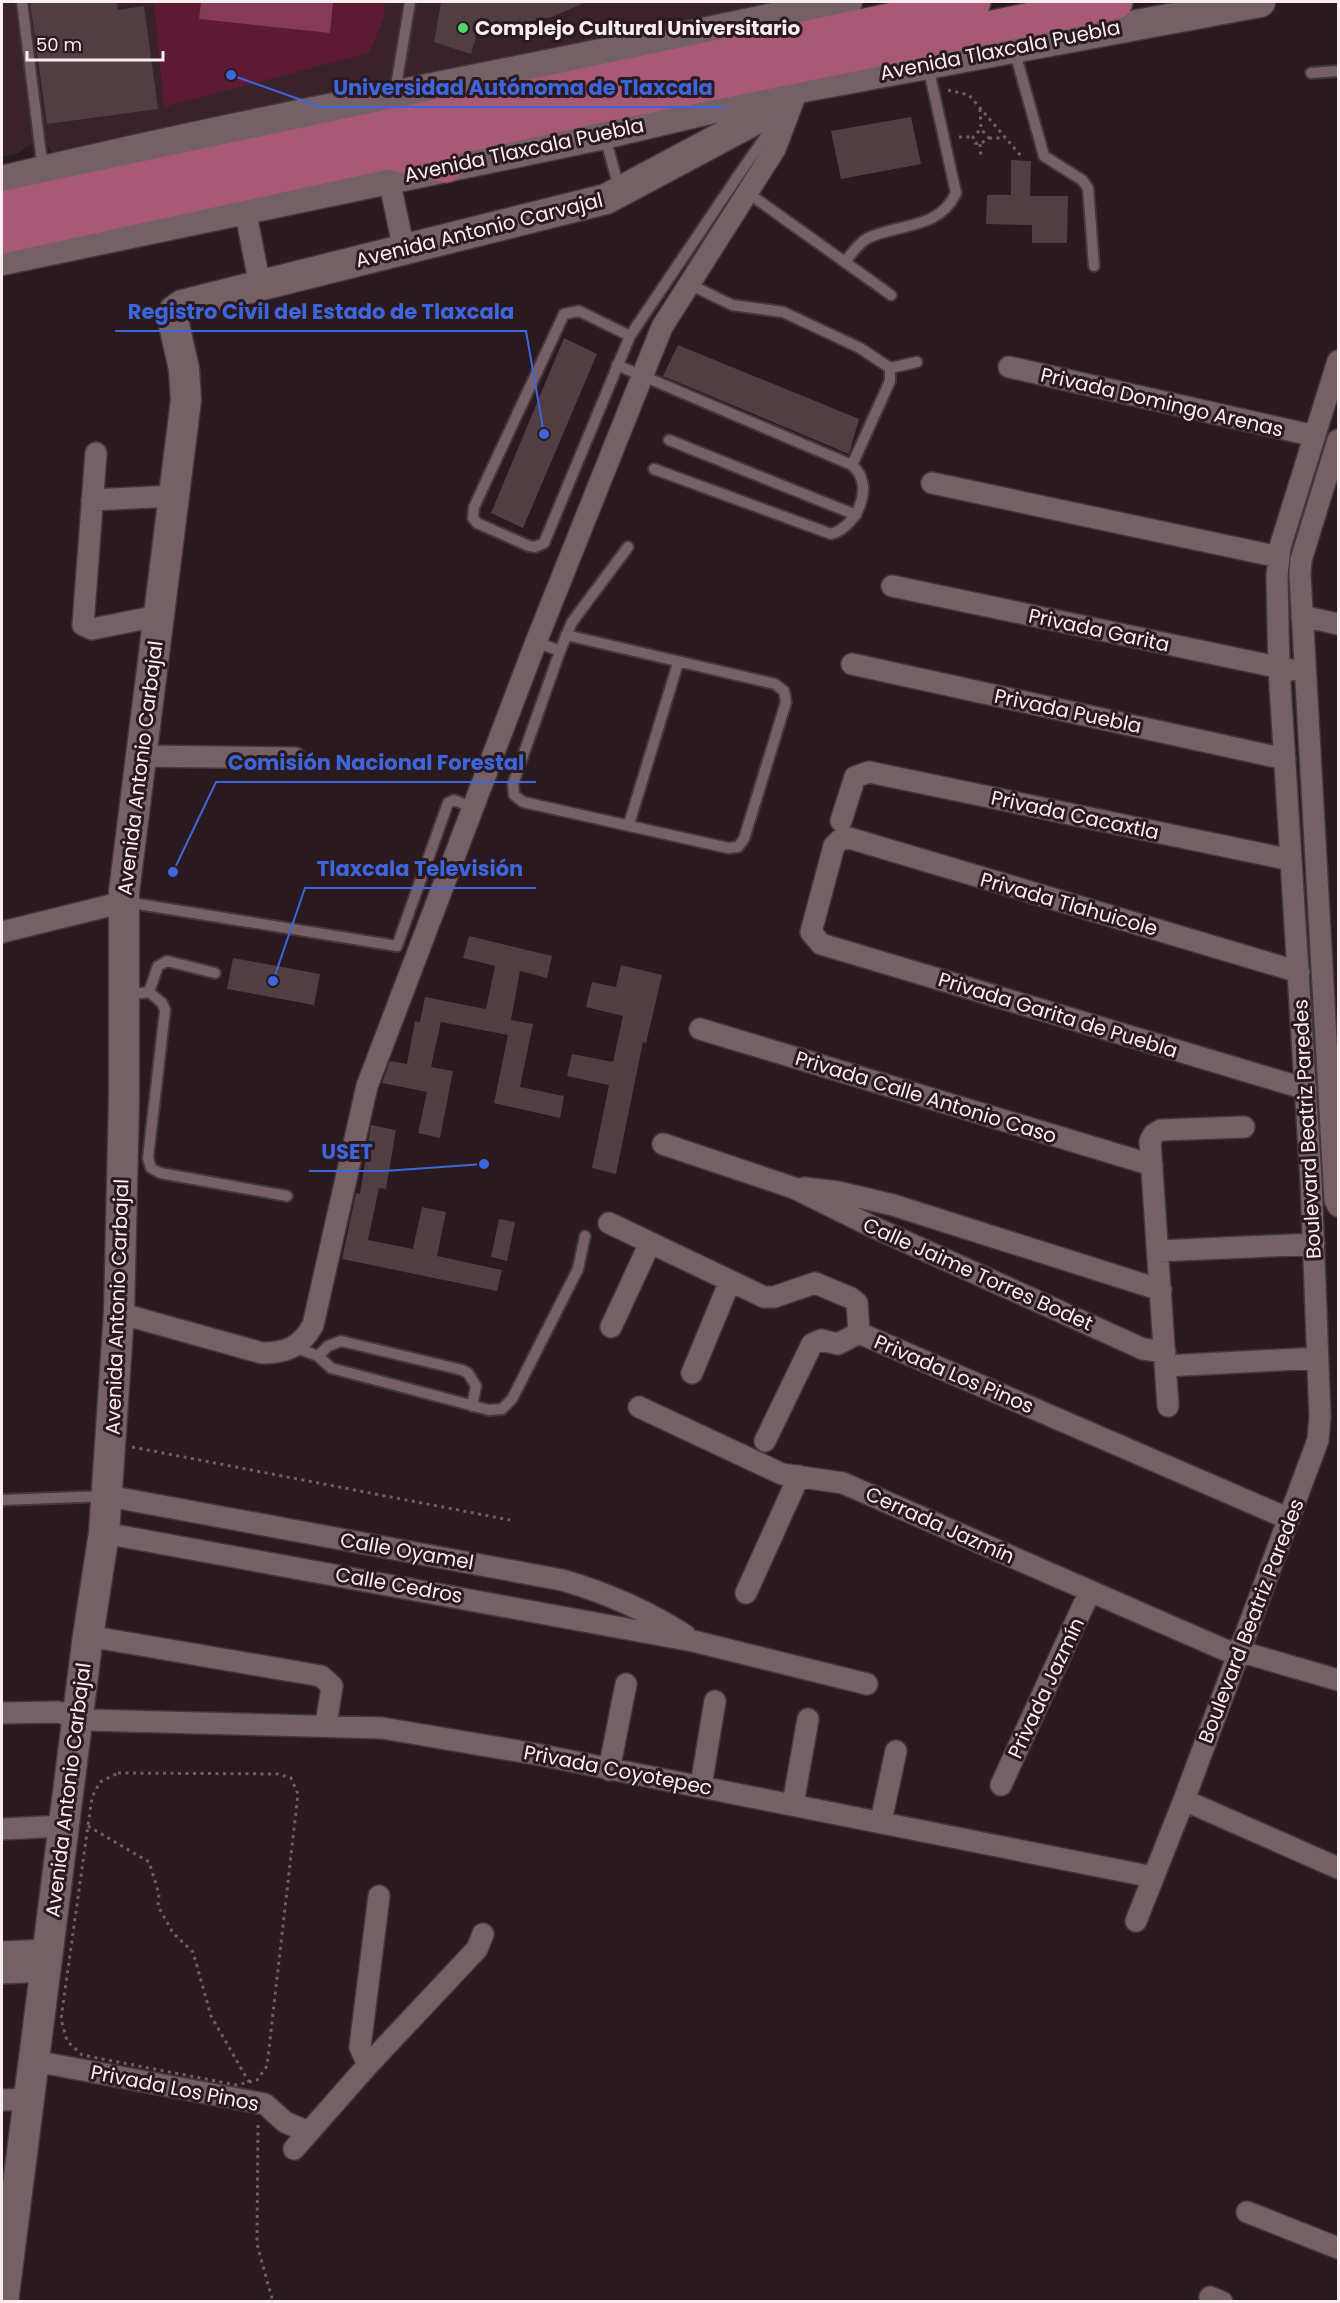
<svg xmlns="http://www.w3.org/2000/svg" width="1340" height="2303" viewBox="0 0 1340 2303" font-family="Poppins,sans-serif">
	<rect width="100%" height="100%" fill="#2a191e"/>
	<path fill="#392229" d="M2,2H800L54,154L49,146L41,143L29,145L19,153L2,157Z"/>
	<path fill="#5d1a35" d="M154,2H385L384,18L369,53L164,107Z"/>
	<path fill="#853b56" d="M201,2H333L330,33L199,19Z"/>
	<path fill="#513e43" d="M30,2H117L118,10L144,6L158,109L47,124Z
		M441,2H586L552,17L502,27L478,29L471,54L434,42Z
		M911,117L921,164L841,179L831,131Z
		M1011,160L1031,161L1030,196H1068L1067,243H1032V225L986,224L987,195H1011Z
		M564,338L597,354L523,528L491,513Z
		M678,345L859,419L849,454L663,376Z
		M469,936L552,956L547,978L520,971L511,1020L533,1024L520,1087L564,1096L560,1118L494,1103L508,1035L441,1022L431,1067L453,1071L440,1138L418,1133L427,1092L382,1083L390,1061L407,1064L415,1021L420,1022L425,997L486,1009L495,966L463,958Z
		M233,958L320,974L314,1005L227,989Z
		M621,965L662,975L646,1043L643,1042L616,1174L592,1168L609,1085L567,1076L572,1054L613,1062L623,1016L586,1007L592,982L616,987Z
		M371,1125L396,1130L386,1189L379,1188L368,1240L413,1249L422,1207L446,1212L437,1256L502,1270L497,1291L342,1259L356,1193L360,1194Z
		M499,1219L515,1222L507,1261L491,1257Z"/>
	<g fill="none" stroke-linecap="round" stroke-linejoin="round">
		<g stroke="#44373b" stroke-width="14">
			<path id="lane" d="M22,2L43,171
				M1014,49L1044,156L1082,180L1088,188L1094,266
				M1311,73L1338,71
				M395,92L410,2
				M605,137L619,188
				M748,193L891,295
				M845,261C852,254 859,242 868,238C899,223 939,230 956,193L928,66
				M689,284L732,305L783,312L860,348L890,368L917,362
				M630,336L579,311L564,314L474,507L473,518L477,523L529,546L535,547L544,543L630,336L742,170L765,137L780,122
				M617,365L852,465L890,381V368
				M669,440L856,515
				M654,469L831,534C857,527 876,485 852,465
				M566,635L775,684L784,691L786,702L744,839L738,847L728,848L523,802L514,795L513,784L560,651L572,622L628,547
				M536,642L560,651
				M629,824L678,663
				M126,902L397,946L448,803L454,800L473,808
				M149,992L158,966L167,961L215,973
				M126,995L149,992L162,1003L165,1010L148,1158L151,1168L160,1173L287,1196
				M294,1347L318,1356L331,1368L489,1410L502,1409L512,1399L578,1269L585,1236
				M318,1356L328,1346L341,1341L462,1370L468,1373L476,1386L472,1406
				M2,1500L106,1496"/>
		</g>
		<g stroke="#44373b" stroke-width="24">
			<path id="street" d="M389,179L404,250
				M245,209L260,286
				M1009,367L1315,436
				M1338,440L1301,560L1300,574L1335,1200L1338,1206
				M96,453L83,625L92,629L158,616
				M932,483L1279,557
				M92,500L174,496
				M892,586L1291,670
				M1302,616L1338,624
				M852,664L1285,759
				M139,756L295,758
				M841,821L855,777L869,772L1291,860
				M2,932L124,902
				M1299,972L849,838L840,840L834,846L811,932L821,944L1306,1089
				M700,1029L1152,1165
				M663,1144L794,1188L871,1226L1143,1349L1165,1352
				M804,1188L838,1192L893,1205L1161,1290
				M609,1223L764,1297H774L815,1283L851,1298L857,1303L859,1333
				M1158,1251L1314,1244
				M119,1313L262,1353C286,1353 301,1347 313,1325L367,1086L536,642L662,327L775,149L798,88
				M611,1327L650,1243
				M859,1333L1289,1519
				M1166,1366L1317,1358
				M692,1373L730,1281
				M1168,1406L1150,1141L1154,1134L1161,1130L1244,1127
				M639,1407L782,1474L843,1483L1225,1650L1252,1655L1338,1680
				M765,1441L812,1344L821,1340L838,1344L859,1333
				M108,1496L562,1580C607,1593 646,1610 685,1635
				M104,1533L693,1641L867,1684
				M746,1593L799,1476
				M88,1636L321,1676L332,1686L326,1725
				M2,1713L58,1712L88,1720L382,1728L541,1755L1153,1877
				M609,1770L626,1684
				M1001,1785L1090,1591
				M701,1786L715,1701
				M1184,1800L1338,1868
				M793,1804L808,1719
				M881,1821L896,1751
				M2,1829L64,1826
				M1136,1921L1184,1800L1318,1440L1320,1417L1311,1180L1279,669L1277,576L1280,547L1338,361
				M2,1952L48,1950
				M2,1973L45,1971
				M34,2061L265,2104L285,2122L308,2132
				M368,2065L360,2047L379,1896
				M2,2100L29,2099
				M294,2149L368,2065L477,1949L483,1934
				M1247,2212L1338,2248
				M1210,2297L1222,2302"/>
		</g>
		<g stroke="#44373b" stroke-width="33">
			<path id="secondary" d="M2,181C282,113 566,65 847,2
				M2,260L604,134L798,88L1260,2
				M3,2302L88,1636L104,1533L119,1313L124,1100V892L186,400L184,369L172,316L174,311L182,305L606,199L758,118L798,88"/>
		</g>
		<g stroke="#44373b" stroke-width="36">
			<path id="primary" d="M397,155L446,166
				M2,208L974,2
				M2,237L596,107L1116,2"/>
		</g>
		<path stroke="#6f6064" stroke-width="3" stroke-dasharray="3 4.5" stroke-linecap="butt" d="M948,90L969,95L1021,156
			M980,109L981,129L989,138L980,144L975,143L973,137L981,129
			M959,137H973
			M989,138H1005
			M980,144L981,159
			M132,1447L510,1520
			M118,1773L278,1774L291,1778L298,1794L267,2066L257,2080L237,2085L82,2055L67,2041L61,2019L92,1797L100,1782Z
			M88,1826L149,1862L159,1894L158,1906L173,1933L193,1952L211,2016L249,2082
			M258,2125L257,2244L273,2302"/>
		<use href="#lane" stroke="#756066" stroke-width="10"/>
		<use href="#street" stroke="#756066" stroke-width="21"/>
		<use href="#secondary" stroke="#756066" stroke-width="30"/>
		<use href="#primary" stroke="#a85976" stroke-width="33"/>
	</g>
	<circle fill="#4ed675" stroke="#2a191e" stroke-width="2" cx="463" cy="28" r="6"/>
	<g text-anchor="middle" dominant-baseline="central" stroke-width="6" stroke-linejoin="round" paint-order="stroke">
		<g font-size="20" font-weight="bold" fill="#faedf0" stroke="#2a191e" text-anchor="start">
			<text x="475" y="28">Complejo Cultural Universitario</text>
		</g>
		<g font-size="20" fill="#faedf0" stroke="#2a191e">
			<text transform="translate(1000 50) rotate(-11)">Avenida Tlaxcala Puebla</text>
			<text transform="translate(524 150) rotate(-12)">Avenida Tlaxcala Puebla</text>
			<text transform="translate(479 230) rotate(-14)">Avenida Antonio Carvajal</text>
			<text transform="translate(1162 402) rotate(13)">Privada Domingo Arenas</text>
			<text transform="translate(1099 630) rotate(12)">Privada Garita</text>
			<text transform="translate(1068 711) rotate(12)">Privada Puebla</text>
			<text transform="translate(140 768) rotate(-83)">Avenida Antonio Carbajal</text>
			<text transform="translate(1075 815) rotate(12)">Privada Cacaxtla</text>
			<text transform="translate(1069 904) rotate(16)">Privada Tlahuicole</text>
			<text transform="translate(1058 1015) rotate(17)">Privada Garita de Puebla</text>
			<text transform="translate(926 1097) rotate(17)">Privada Calle Antonio Caso</text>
			<text transform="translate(1307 1129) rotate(-93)">Boulevard Beatriz Paredes</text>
			<text transform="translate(978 1274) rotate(24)">Calle Jaime Torres Bodet</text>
			<text transform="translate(117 1307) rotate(-88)">Avenida Antonio Carbajal</text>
			<text transform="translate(954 1374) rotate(23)">Privada Los Pinos</text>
			<text transform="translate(940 1525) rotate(24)">Cerrada Jazmín</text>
			<text transform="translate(407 1551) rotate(10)">Calle Oyamel</text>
			<text transform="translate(399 1585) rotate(10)">Calle Cedros</text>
			<text transform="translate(1251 1621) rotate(-69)">Boulevard Beatriz Paredes</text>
			<text transform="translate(1046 1688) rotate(-65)">Privada Jazmín</text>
			<text transform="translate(618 1770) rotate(11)">Privada Coyotepec</text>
			<text transform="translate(68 1790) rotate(-83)">Avenida Antonio Carbajal</text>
			<text transform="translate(175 2088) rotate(11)">Privada Los Pinos</text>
		</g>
	</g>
	<path fill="none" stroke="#3e66dc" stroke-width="2" d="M231 75L321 107H725M544 434L526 331H115M173 872L216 782H536M273 981L305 888H536M484 1164L384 1171H309"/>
	<g fill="#3e66dc" stroke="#2a191e" stroke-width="2">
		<circle cx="231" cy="75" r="6"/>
		<circle cx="544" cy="434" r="6"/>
		<circle cx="173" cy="872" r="6"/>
		<circle cx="273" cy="981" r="6"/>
		<circle cx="484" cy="1164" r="6"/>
	</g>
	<g font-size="21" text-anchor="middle" font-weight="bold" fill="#3e66dc" stroke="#2a191e" stroke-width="6" stroke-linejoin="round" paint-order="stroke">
		<text x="523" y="95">Universidad Autónoma de Tlaxcala</text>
		<text x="321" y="319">Registro Civil del Estado de Tlaxcala</text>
		<text x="376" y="770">Comisión Nacional Forestal</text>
		<text x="420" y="876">Tlaxcala Televisión</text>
		<text x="347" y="1159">USET</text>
	</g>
	<rect width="1340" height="2303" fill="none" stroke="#faedf0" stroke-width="6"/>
	<path d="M27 51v9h136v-9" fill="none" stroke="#faedf0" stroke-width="3"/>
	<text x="36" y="51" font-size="18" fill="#faedf0" stroke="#2a191e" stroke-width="4.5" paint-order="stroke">50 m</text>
</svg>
